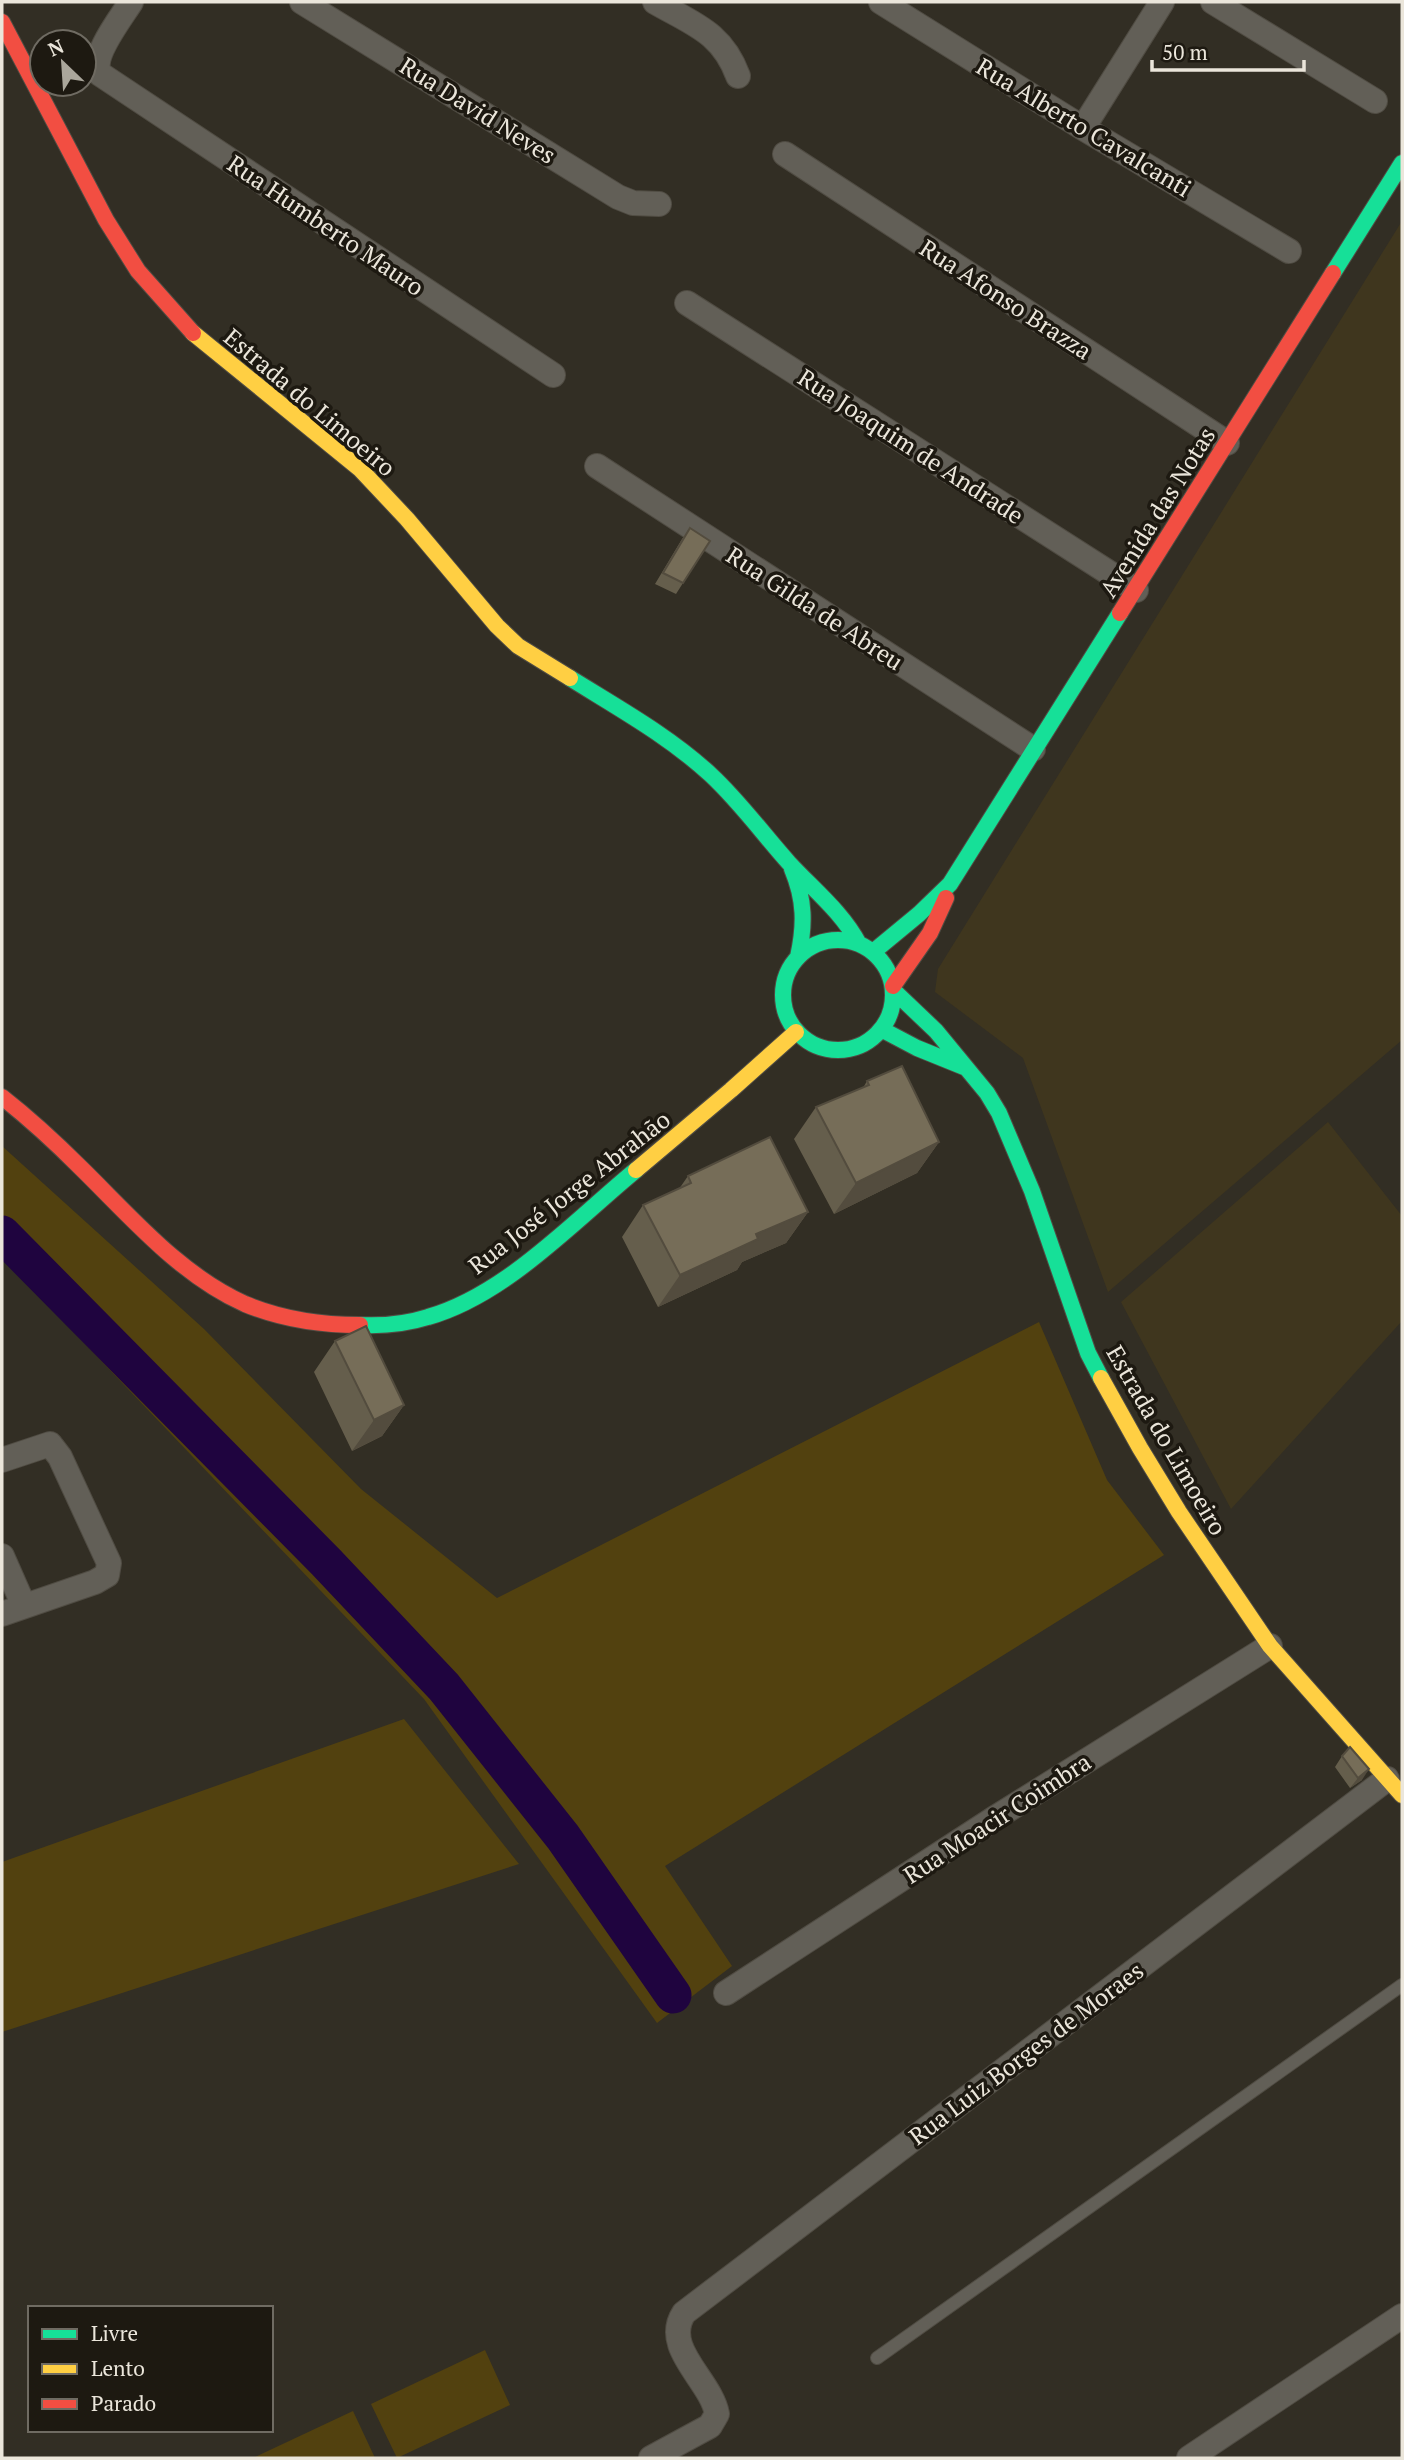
<svg xmlns="http://www.w3.org/2000/svg" width="1404" height="2460" viewBox="0 0 1404 2460" font-family="'PT Serif',serif">
	<rect width="100%" height="100%" fill="#322e24"/>
	<path fill="#3f361e" d="M1402,221V1040L1108,1292L1023,1058L935,992L938,969Z
		M1328,1122L1402,1216V1321L1231,1509L1121,1302Z"/>
	<path fill="#52410f" d="M2,1146L204,1329L361,1489L497,1598L1039,1322L1107,1480L1164,1555L665,1866L732,1966L657,2023L424,1699L2,1257Z
		M404,1719L519,1864L2,2032V1862Z
		M485,2350L510,2405L397,2458L371,2404Z
		M353,2411L375,2458H253Z"/>
	<g fill="none" stroke-linecap="round" stroke-linejoin="round">
		<path stroke="#1f043f" stroke-width="37" d="M2,1234L326,1562L444,1687L563,1837L673,1995"/>
		<g stroke="#504c43" stroke-width="14">
			<path id="lane" d="M877,2358L1402,1985"/>
		</g>
		<g stroke="#504c43" stroke-width="26">
			<path id="street" d="M131,2C121,18 90,57 100,74L553,375
				M302,2L618,197L633,203L659,204
				M655,2C693,24 722,32 738,76
				M881,2L1083,128L1289,251
				M1213,2L1375,101
				M1083,128L1162,2
				M785,154L1227,443
				M687,303L1136,590
				M597,466L1033,749
				M2,1460L50,1444L60,1457L109,1563L107,1575L95,1582L2,1614
				M2,1556L24,1606
				M726,1993L995,1818L1270,1646
				M651,2458L710,2426L717,2414C711,2380 661,2348 684,2313L1387,1779
				M1189,2458L1402,2316"/>
		</g>
		<g stroke="#504c43" stroke-width="18">
			<path id="fast" d="M1333,273L1402,163
				M570,678C618,708 669,736 711,775C740,802 763,834 789,863C814,890 842,912 859,944
				M792,869C805,900 805,925 798,957
				M783 995a55 55 0 1 1 110 0a55 55 0 1 1-110 0Z
				M873,952L919,914L950,884L1120,613
				M893,990L936,1031L987,1093L999,1113L1032,1191L1088,1353L1101,1378
				M881,1029L917,1048L964,1067
				M360,1325C382,1326 406,1324 428,1317C506,1295 575,1220 636,1170"/>
		</g>
		<g stroke="#504c43" stroke-width="18">
			<path id="slow" d="M193,333L360,469L407,519L497,626L518,646L570,678
				M636,1170L731,1090L796,1032
				M1101,1378L1140,1448L1179,1512L1270,1646L1402,1795"/>
		</g>
		<g stroke="#504c43" stroke-width="18">
			<path id="jam" d="M2,22L106,220L138,271L193,333
				M1120,613L1333,273
				M893,986L930,933L946,898
				M2,1097C30,1119 56,1143 81,1168C131,1217 180,1275 245,1304C281,1319 321,1325 360,1325"/>
		</g>
		<use href="#lane" stroke="#625f57" stroke-width="12"/>
		<use href="#street" stroke="#625f57" stroke-width="24"/>
		<use href="#fast" stroke="#16e098" stroke-width="16"/>
		<use href="#slow" stroke="#ffcf43" stroke-width="16"/>
		<use href="#jam" stroke="#f24e42" stroke-width="16"/>
	</g>
	<path fill="#655e4c" d="M690,528L683,583L676,594L655,584L682,539Z
		M867,1081L939,1142L917,1173L834,1214L794,1139L816,1107L863,1088Z
		M688,1176L808,1212L786,1243L742,1262L737,1270L658,1307L622,1237L643,1205L679,1189Z
		M335,1341L404,1405L382,1436L352,1451L314,1372Z
		M1342,1756L1362,1780L1350,1788L1335,1767Z"/>
	<path fill="#534c3e" d="M939,1142L917,1173L834,1214L856,1183Z
		M808,1212L786,1243L742,1262L737,1270L658,1307L680,1275L756,1234Z
		M404,1405L382,1436L352,1451L374,1420Z
		M1369,1769L1362,1780L1350,1788L1358,1778Z"/>
	<path fill="#766d58" stroke="#534c3e" stroke-width="2" d="M690,528L710,541L683,583L663,573Z
		M902,1066L939,1142L856,1183L816,1107L869,1085L867,1081Z
		M770,1137L808,1212L756,1234L758,1239L680,1275L643,1205L691,1183L688,1176Z
		M366,1326L404,1405L374,1420L335,1341Z
		M1350,1747L1369,1769L1358,1778L1342,1756Z"/>
	<g text-anchor="middle" dominant-baseline="central" stroke-width="7" stroke-linejoin="round" paint-order="stroke">
		<g font-size="24" fill="#ebe6db" stroke="#1d1911">
			<text transform="translate(478 110) rotate(32)">Rua David Neves</text>
			<text transform="translate(1084 127) rotate(31)">Rua Alberto Cavalcanti</text>
			<text transform="translate(326 225) rotate(34)">Rua Humberto Mauro</text>
			<text transform="translate(1006 299) rotate(33)">Rua Afonso Brazza</text>
			<text transform="translate(310 402) rotate(40)">Estrada do Limoeiro</text>
			<text transform="translate(911 446) rotate(33)">Rua Joaquim de Andrade</text>
			<text transform="translate(1157 512) rotate(-58)">Avenida das Notas</text>
			<text transform="translate(815 608) rotate(33)">Rua Gilda de Abreu</text>
			<text transform="translate(569 1192) rotate(-38)">Rua José Jorge Abrahão</text>
			<text transform="translate(1167 1440) rotate(60)">Estrada do Limoeiro</text>
			<text transform="translate(997 1818) rotate(-33)">Rua Moacir Coimbra</text>
			<text transform="translate(1026 2053) rotate(-37)">Rua Luiz Borges de Moraes</text>
		</g>
	</g>
	<rect width="1404" height="2460" fill="none" stroke="#ebe6db" stroke-width="7"/>
	<rect x="28" y="2306" width="245" height="126" fill="#1d1911" stroke="#6f6b62" stroke-width="2"/>
	<rect x="42" y="2329" width="35" height="10" fill="#16e098" stroke="#6f6b62" stroke-width="2"/>
	<text x="91" y="2341" font-size="21" fill="#ebe6db">Livre</text>
	<rect x="42" y="2364" width="35" height="10" fill="#ffcf43" stroke="#6f6b62" stroke-width="2"/>
	<text x="91" y="2376" font-size="21" fill="#ebe6db">Lento</text>
	<rect x="42" y="2399" width="35" height="10" fill="#f24e42" stroke="#6f6b62" stroke-width="2"/>
	<text x="91" y="2411" font-size="21" fill="#ebe6db">Parado</text>
	<g transform="translate(63 63) rotate(335)"><circle r="33" fill="#1d1911" stroke="#6f6b62" stroke-width="2"/>
	<path d="M0-5L12 26L0 18L-12 26Z" fill="#aaa69b"/>
	<text y="-10" font-size="19" font-weight="bold" text-anchor="middle" fill="#ebe6db">N</text>
	</g>
	<path d="M1152 60v10h152v-10" fill="none" stroke="#ebe6db" stroke-width="3.5"/>
	<text x="1162" y="60" font-size="21" fill="#ebe6db" stroke="#1d1911" stroke-width="5" paint-order="stroke">50 m</text>
</svg>
